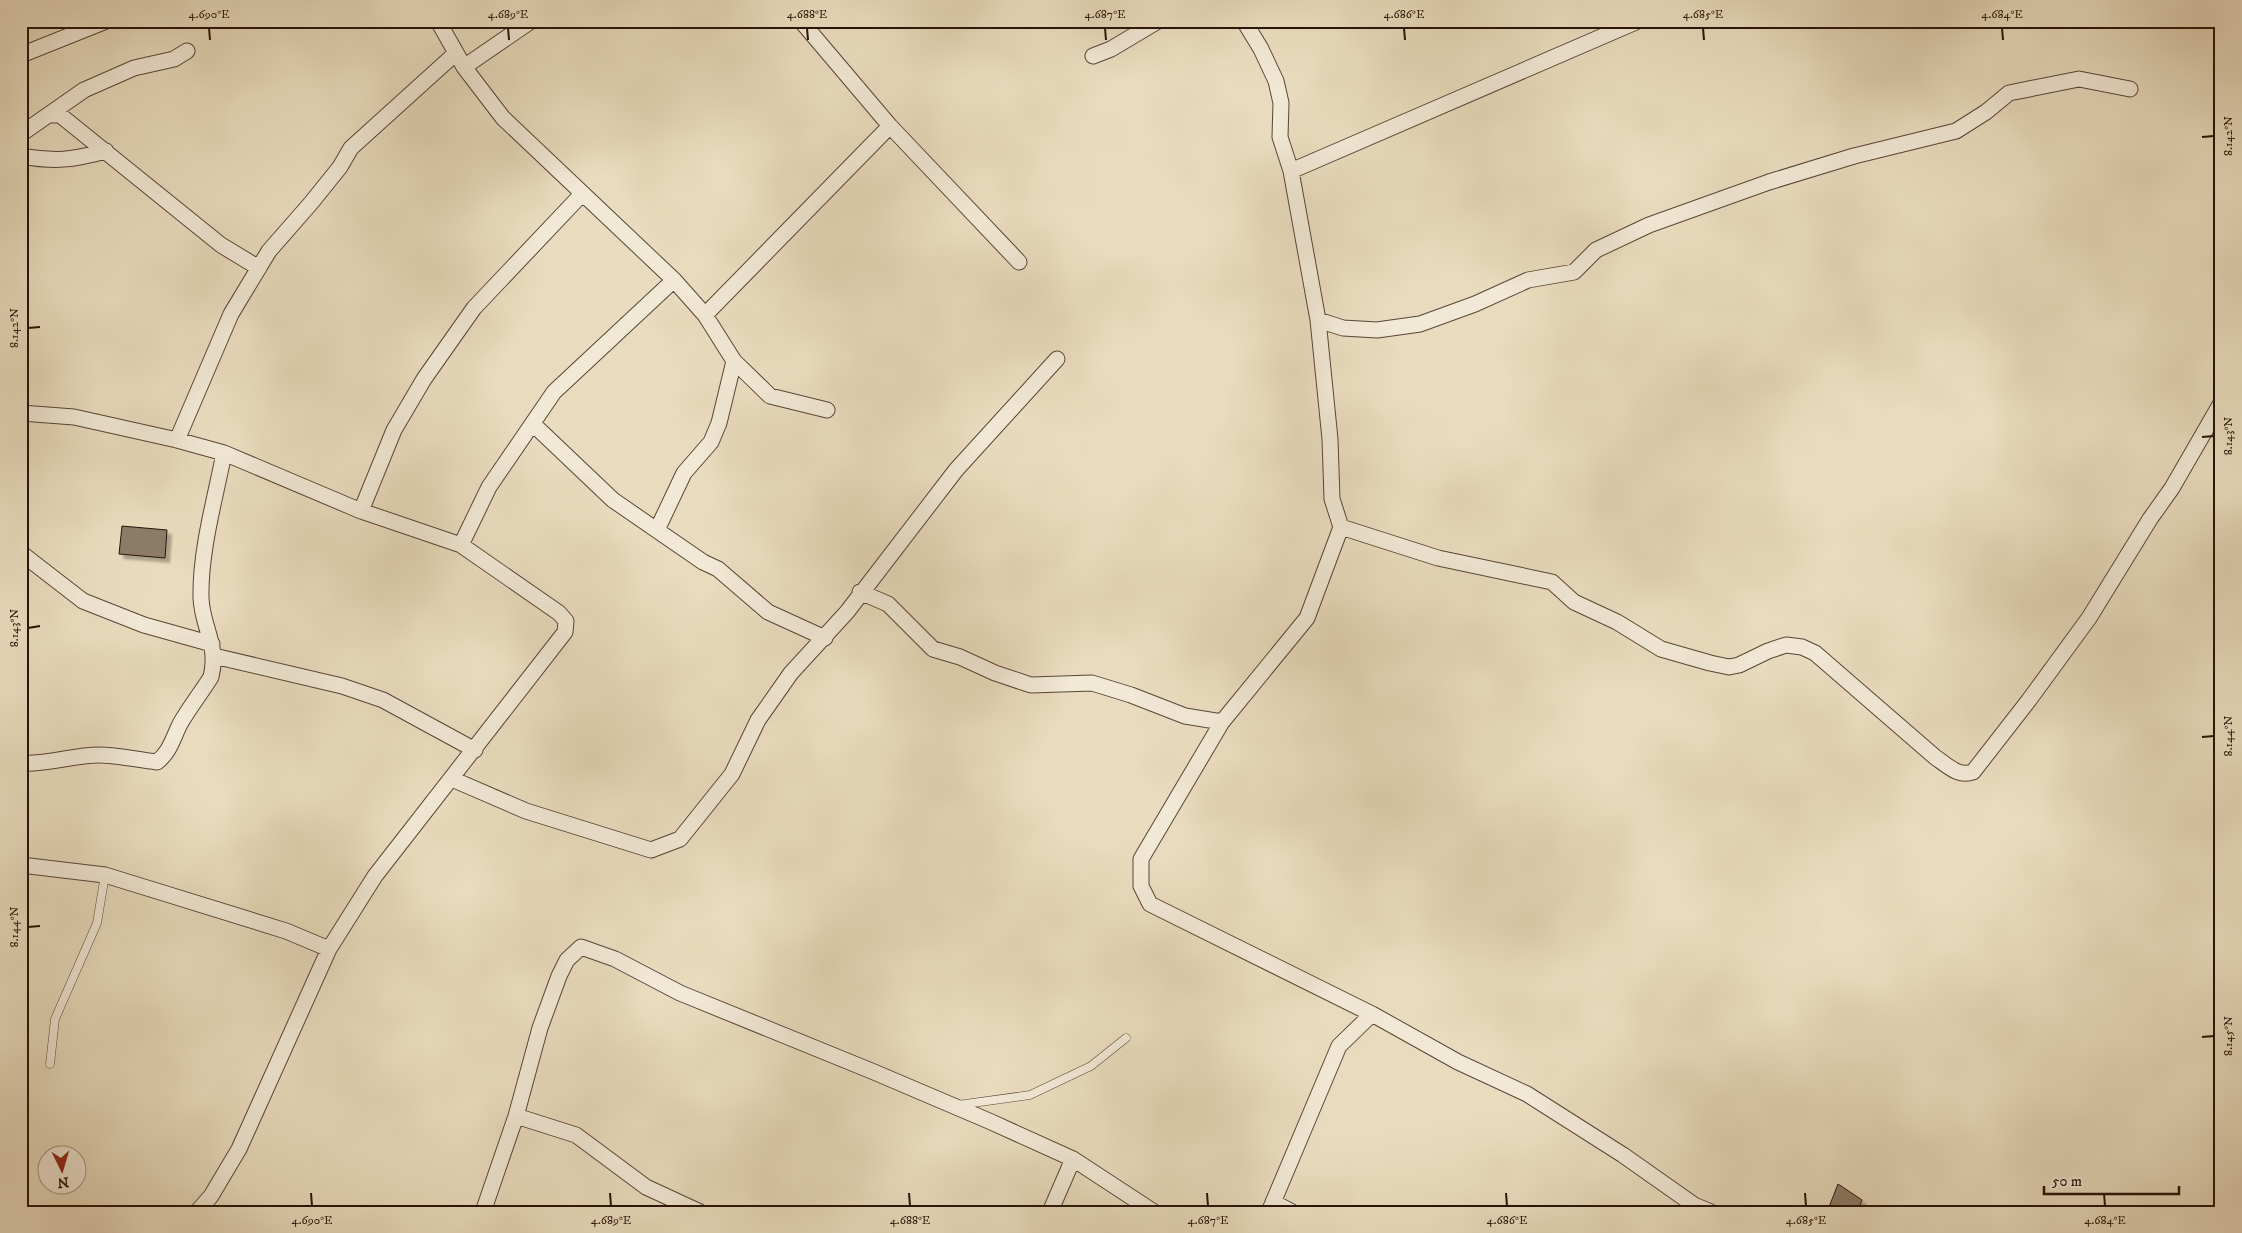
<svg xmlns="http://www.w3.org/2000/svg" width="2242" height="1233" viewBox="0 0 2242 1233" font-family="'IM FELL DW Pica',serif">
	<defs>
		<filter id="shadow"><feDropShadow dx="4.5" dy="4.5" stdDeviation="1" flood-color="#0004"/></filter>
	</defs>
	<rect width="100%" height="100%" fill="#e9dcbe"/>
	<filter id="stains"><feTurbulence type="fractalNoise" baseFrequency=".004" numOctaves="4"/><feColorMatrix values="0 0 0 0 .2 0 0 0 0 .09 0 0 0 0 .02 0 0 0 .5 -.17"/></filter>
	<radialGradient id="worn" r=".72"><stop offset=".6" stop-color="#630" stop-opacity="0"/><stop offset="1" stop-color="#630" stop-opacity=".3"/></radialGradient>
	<path fill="#8c7c67" stroke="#271308" filter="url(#shadow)" d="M122,526L167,530L165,558L119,554Z
		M1838,1184L1862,1200L1857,1212H1827Z"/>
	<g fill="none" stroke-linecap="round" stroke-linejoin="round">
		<g stroke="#584536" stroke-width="9">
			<path id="service" d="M50,1064L55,1019L97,923L105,875
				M958,1105L1030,1095L1091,1066L1126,1038"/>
		</g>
		<g stroke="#584536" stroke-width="17">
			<path id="minor" d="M438,21L464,67L503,118L674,280L705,315L734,361L770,396L827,410
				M801,21L890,126L1019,262
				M1244,21L1261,49L1276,81L1281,103L1280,137L1291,171L1318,320L1330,439L1332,499L1341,527L1438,558L1552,582L1574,602L1617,622L1661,649L1710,663L1729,667L1739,665L1768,651L1786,645L1802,647L1815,653L1935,757C1948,766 1958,777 1973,772L2029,700L2089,618L2150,519L2172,488L2221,403
				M21,55L106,21
				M1093,56L1111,49L1158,21
				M464,67L531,21
				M51,115H60L221,245L259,268
				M21,134L84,90L134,68L174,59L187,51
				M21,156C56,162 72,160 106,151
				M1291,171L1638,21
				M705,315L890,126
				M1318,320L1343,328L1377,330L1420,324L1475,304L1528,280L1574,272L1596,250L1649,225L1769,182L1854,156L1956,131L1986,112L2009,93L2079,79L2130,89
				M21,413L74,417L177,440L224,453L361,511L461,545L559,613L566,621L565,632L375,876L329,949L239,1149L211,1196L197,1212
				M533,424L613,500L703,562L718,569L768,612L825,638
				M177,440L231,314L269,251L311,203L340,167L351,148L456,53
				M361,511L394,430L424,379L474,308L582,194
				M1341,527L1307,618L1222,722L1141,859V886L1150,904L1372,1014L1458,1062L1527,1094L1623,1155L1694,1205L1711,1212
				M657,530L684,473L711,442L719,423L734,361
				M461,545L489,487L554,392L674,280
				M21,553L83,601L144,625L212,644
				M860,592L888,604L933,649L960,657L995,673L1031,685L1092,683L1131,695L1185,716L1222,722
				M214,656L342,686L383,700L475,750
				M21,763C48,765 72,755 99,755C118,755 138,760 157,762C170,752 173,738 180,724C189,708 201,693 211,677C219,645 202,627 201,598C200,550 215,500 224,453
				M452,779L526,811L651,850L680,839L732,774L758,720L791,673L847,612L956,470L1057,359
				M21,865L105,875L286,931L329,949
				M516,1116L576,1135L646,1187L700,1212
				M1273,1202L1292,1212
				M483,1212L516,1116L540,1028L559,976L567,960L581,947L615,959L680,993L874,1072L989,1121L1073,1159L1154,1212
				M1050,1212L1073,1159
				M1269,1212L1339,1046L1372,1014"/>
		</g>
		<use href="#service" stroke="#f1e8d5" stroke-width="8"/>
		<use href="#minor" stroke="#f1e8d5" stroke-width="15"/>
	</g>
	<path fill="none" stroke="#271308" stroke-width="2" d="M209,28L210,40M508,28L509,40M807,28L808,40M1105,28L1106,40M1404,28L1405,40M1703,28L1704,40M2002,28L2003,40M2202,137L2214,136M28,328L40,327M2202,437L2214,436M28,628L40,626M2202,737L2214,736M28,927L40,926M2202,1037L2214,1036M311,1193L312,1206M610,1193L611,1206M909,1193L910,1206M1207,1193L1208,1206M1506,1193L1507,1206M1805,1193L1806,1206M2104,1193L2105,1206"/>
	<rect width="2242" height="1233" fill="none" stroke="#e9dcbe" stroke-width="55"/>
	<g transform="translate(62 1170) rotate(175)"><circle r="24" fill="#f1e8d5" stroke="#a09383"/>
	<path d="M0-4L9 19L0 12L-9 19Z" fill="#8f2418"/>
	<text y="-8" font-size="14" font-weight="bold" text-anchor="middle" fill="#271308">N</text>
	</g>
	<path d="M2044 1186v8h135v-8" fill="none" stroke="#271308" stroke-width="2.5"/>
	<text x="2052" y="1186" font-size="15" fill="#271308" stroke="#f1e8d5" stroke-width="4" paint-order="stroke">50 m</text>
	<rect x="28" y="28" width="2186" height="1178" fill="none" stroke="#271308" stroke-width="2"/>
	<g font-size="12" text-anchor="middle" fill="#271308">
		<text x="209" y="18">4.690°E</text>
		<text x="508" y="18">4.689°E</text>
		<text x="807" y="18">4.688°E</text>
		<text x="1105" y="18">4.687°E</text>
		<text x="1404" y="18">4.686°E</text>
		<text x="1703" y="18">4.685°E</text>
		<text x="2002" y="18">4.684°E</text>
		<text transform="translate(2228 136) rotate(-90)" y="4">8.142°N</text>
		<text transform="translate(14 328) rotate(-90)" y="4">8.142°N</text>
		<text transform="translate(2228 436) rotate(-90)" y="4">8.143°N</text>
		<text transform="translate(14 628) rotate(-90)" y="4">8.143°N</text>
		<text transform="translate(2228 736) rotate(-90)" y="4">8.144°N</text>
		<text transform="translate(14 927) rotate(-90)" y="4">8.144°N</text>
		<text transform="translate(2228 1036) rotate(-90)" y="4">8.145°N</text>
		<text x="312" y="1224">4.690°E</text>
		<text x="611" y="1224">4.689°E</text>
		<text x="910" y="1224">4.688°E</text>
		<text x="1208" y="1224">4.687°E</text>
		<text x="1507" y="1224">4.686°E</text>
		<text x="1806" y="1224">4.685°E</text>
		<text x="2105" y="1224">4.684°E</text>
	</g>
	<rect width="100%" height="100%" filter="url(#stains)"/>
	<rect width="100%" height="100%" fill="url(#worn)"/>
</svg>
